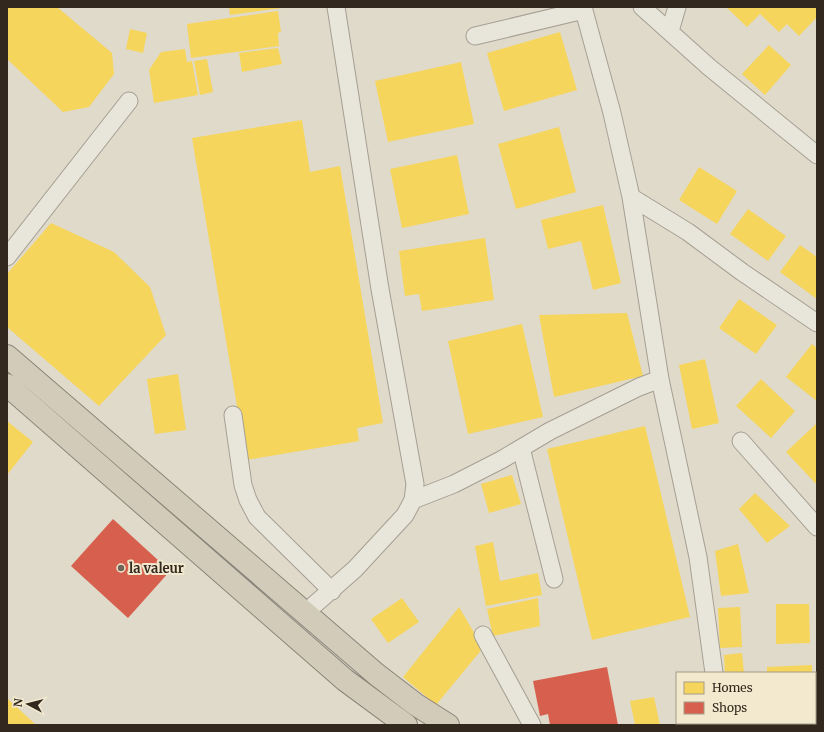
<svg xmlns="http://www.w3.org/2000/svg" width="824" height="732" viewBox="0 0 824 732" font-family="Merriweather,serif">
	<rect width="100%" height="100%" fill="#e0daca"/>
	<path fill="#f6d55c" d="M7,7H57L112,53L114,74L89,107L63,112L7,59Z
		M229,7H282V8L230,15Z
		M726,7H817V17L799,36L787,24L779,32L760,14L747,27Z
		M278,11L281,32L278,33L279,46L191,58L187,24Z
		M130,29L147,33L143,53L126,49Z
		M560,32L577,90L504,111L487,53Z
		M769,45L791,65L765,95L742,74Z
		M278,48L282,64L242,72L239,53Z
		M185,49L187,62L192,61L198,95L154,103L149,70L161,52Z
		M207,59L213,92L200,95L194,61Z
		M461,62L474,124L388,142L375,81Z
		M302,120L310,172L340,166L383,423L357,428L359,441L246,460L192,138Z
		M559,127L576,192L516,209L498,144Z
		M457,155L469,214L402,228L390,169Z
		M699,167L737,191L717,224L679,200Z
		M603,205L621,283L593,290L581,241L548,249L541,220Z
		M748,209L786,236L768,261L730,234Z
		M51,223L114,252L150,287L166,335L99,406L7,327V274Z
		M485,238L494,300L422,311L419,294L405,296L399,251Z
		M800,245L817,257V299L780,272Z
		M739,299L777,325L756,354L719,328Z
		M627,313L643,376L554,397L539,315Z
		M522,324L543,417L468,434L448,341Z
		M812,344L817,348V401L786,377Z
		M705,359L719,423L692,429L679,365Z
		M178,374L186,430L155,434L147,379Z
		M761,379L795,411L771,438L736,406Z
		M7,421L33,442L7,475Z
		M816,424L817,426V485L786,452Z
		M645,426L690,617L592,640L547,449Z
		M512,475L521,504L489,513L481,484Z
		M755,493L790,526L767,543L739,509Z
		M493,542L500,581L538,573L542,595L486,606L475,546Z
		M738,544L749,593L721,596L715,551Z
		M402,598L419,622L388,643L371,619Z
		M538,598L540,626L493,636L487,609Z
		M776,604H809L810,643L776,644Z
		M459,607L483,648L436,705L403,677Z
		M740,607L742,647L720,648L718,608Z
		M742,653L744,673H725L724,655Z
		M812,665V673H767V667Z
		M654,697L660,725H635L630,701Z
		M7,698L36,725H7Z
		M770,723H815V725H770Z"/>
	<path fill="#d6604d" d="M113,519L170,571L128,618L71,566Z
		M607,667L618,725H550L548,714L540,716L533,681Z"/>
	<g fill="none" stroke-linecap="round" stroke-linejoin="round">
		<g stroke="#a59f93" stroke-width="19">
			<path id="minor" d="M583,7L612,113L631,197L660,379L698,557L714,673
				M642,7L709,67L817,155
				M670,31L677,7
				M475,36L584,10
				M631,197L688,232L742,272L817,323
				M7,257L129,101
				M233,415L243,485L248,500L257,517L332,591
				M741,441L817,527
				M521,448L554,579
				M413,500L454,484L501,460L550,431L639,387L660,379
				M305,613L355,569L405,515L413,500L415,484L380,289L336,7
				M483,635L532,725
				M726,723L727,725"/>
		</g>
		<g stroke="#8a847a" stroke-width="24">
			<path id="highway" d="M7,356L376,674L415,704L448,725
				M7,385L345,680L406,725"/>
		</g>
		<use href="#minor" stroke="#e8e5db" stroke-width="17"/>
		<use href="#highway" stroke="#d3cbba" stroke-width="22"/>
	</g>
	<circle fill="#6f665a" stroke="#f2e9cf" stroke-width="1.5" cx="121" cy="568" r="4"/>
	<g text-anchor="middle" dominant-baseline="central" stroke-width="4" stroke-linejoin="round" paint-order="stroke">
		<g font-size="13" font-weight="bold" fill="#32281d" stroke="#f2e9cf" text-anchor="start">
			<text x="129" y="568">la valeur</text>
		</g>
	</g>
	<rect width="824" height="732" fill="none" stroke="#32281d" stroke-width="16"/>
	<rect x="676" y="672" width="140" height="52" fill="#f2e9cf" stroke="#a59c88"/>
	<rect x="684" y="682" width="20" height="12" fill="#f6d55c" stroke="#a59c88"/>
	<text x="712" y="692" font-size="12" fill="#32281d">Homes</text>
	<rect x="684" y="702" width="20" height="12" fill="#d6604d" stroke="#a59c88"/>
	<text x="712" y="712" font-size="12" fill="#32281d">Shops</text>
	<g transform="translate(28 704) rotate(277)" stroke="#f2e9cf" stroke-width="3" paint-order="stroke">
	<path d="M0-3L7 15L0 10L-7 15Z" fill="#32281d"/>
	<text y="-6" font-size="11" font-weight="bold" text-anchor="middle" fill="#32281d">N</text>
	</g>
</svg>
